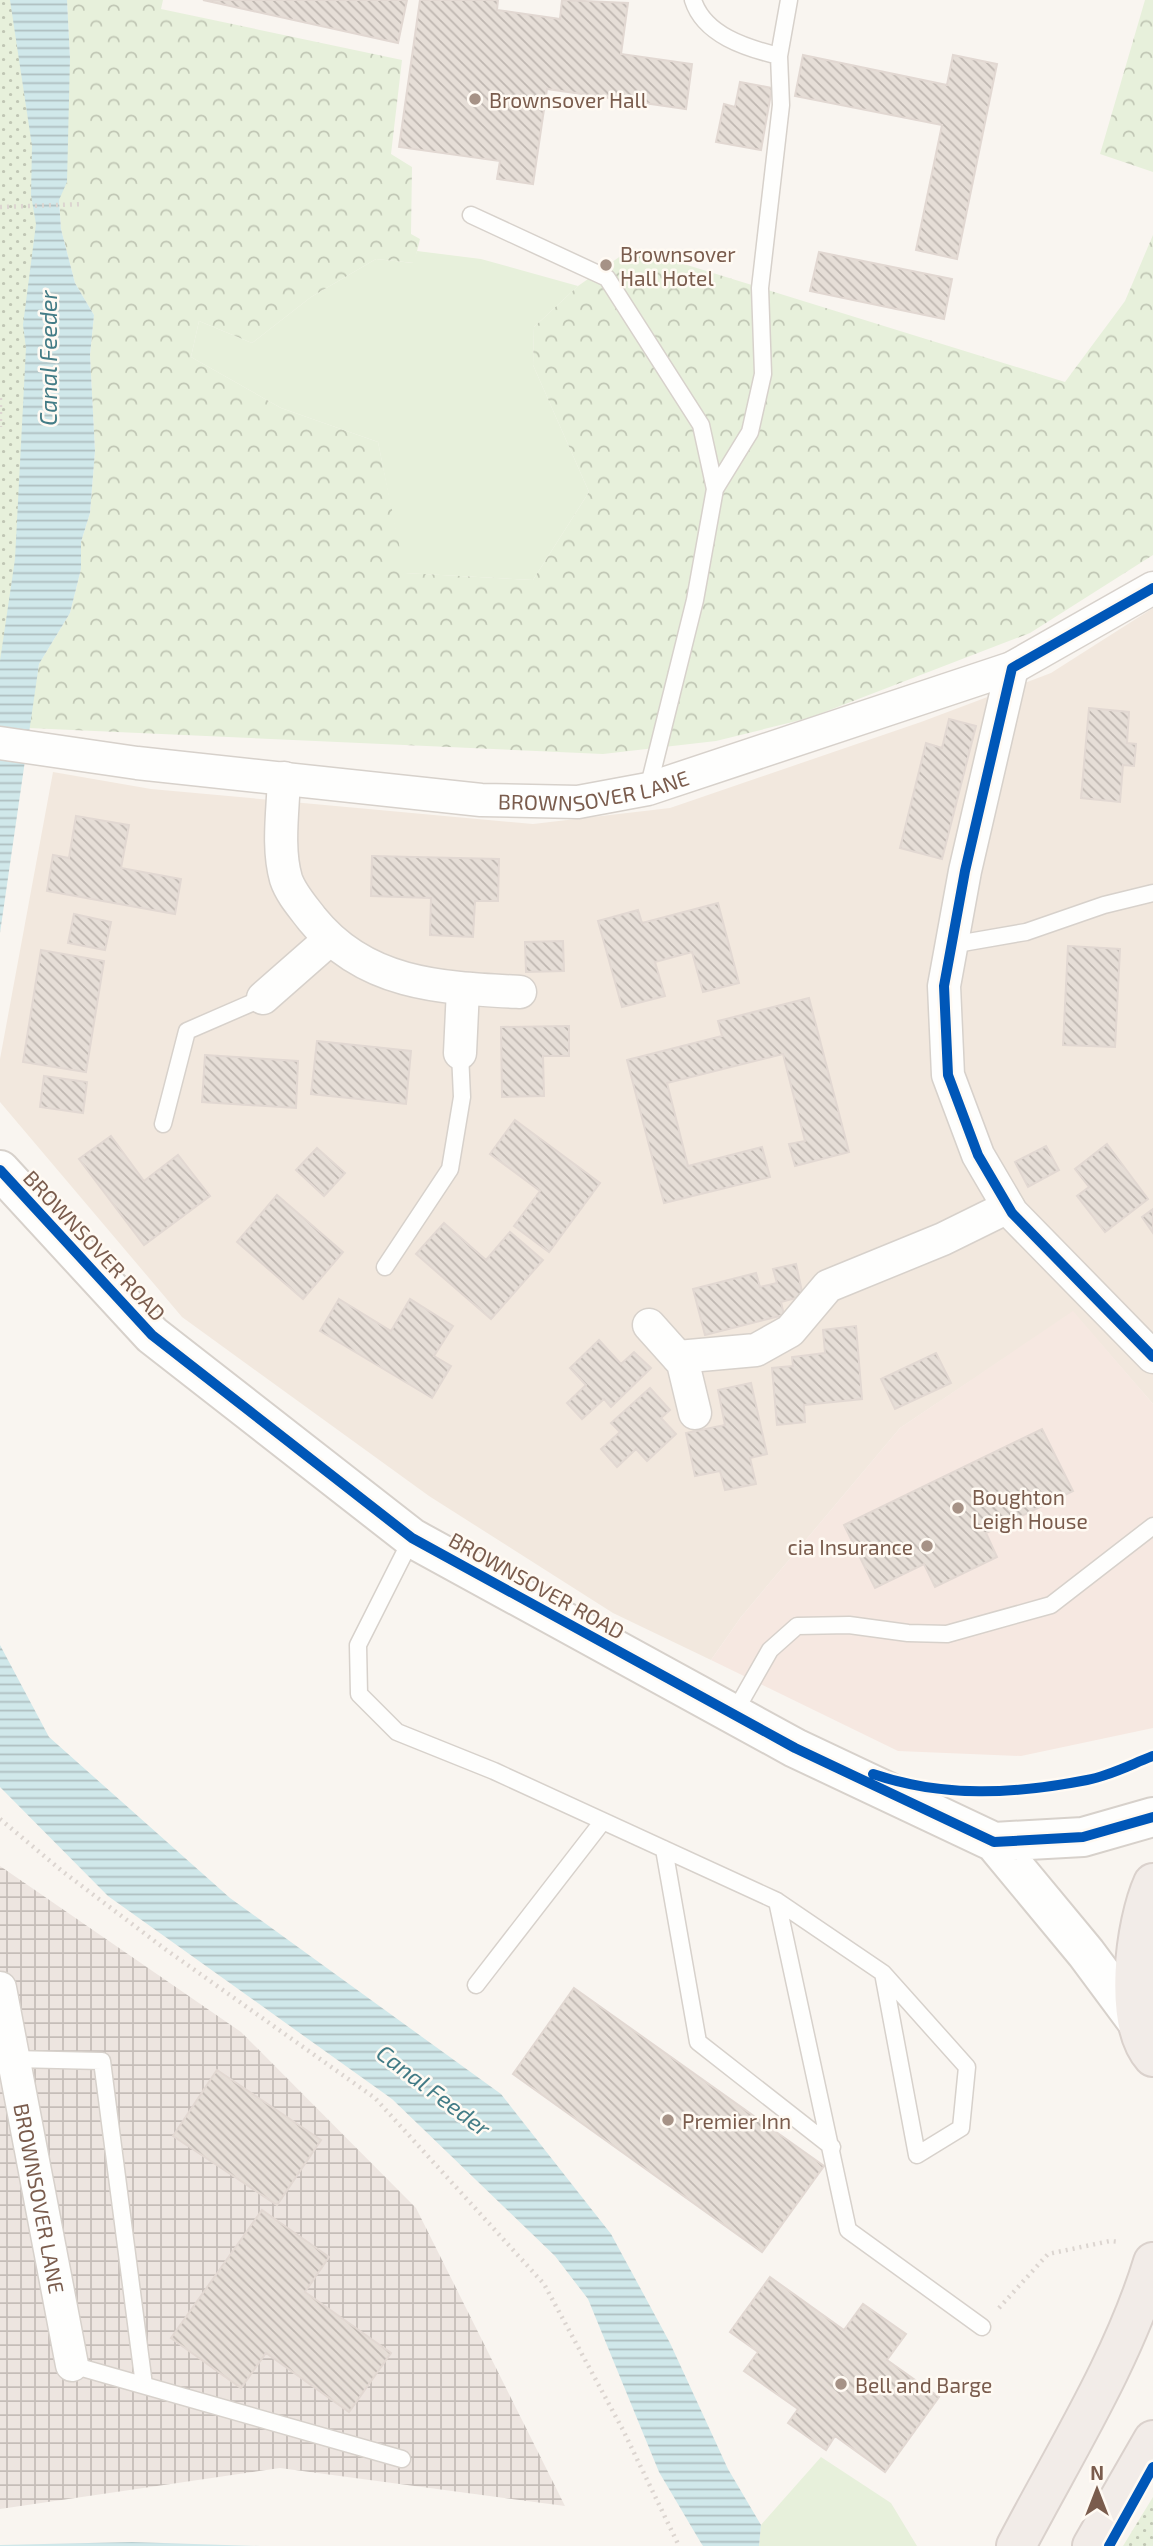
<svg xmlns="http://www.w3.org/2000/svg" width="1153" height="2546" viewBox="0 0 1153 2546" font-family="'Exo 2',sans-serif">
	<defs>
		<pattern id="industrial-grid" width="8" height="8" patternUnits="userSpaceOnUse" patternTransform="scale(1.75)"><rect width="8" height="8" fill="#ede5e0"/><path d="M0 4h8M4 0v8" fill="none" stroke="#c5bdb8"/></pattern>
		<pattern id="forest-crowns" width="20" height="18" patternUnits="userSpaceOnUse" patternTransform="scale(1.75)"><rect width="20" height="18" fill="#e7f0db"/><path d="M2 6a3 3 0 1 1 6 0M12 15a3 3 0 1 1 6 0" fill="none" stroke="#c0c6b4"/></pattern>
		<pattern id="park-dots" width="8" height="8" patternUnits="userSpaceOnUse" patternTransform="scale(1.75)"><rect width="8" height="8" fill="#e7f0db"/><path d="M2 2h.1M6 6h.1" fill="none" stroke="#c0c6b4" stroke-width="1.8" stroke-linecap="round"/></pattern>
		<pattern id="water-rules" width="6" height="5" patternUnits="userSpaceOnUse" patternTransform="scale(1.75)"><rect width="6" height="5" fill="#d0e8ea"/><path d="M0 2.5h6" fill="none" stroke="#aebfc0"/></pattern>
		<pattern id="building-back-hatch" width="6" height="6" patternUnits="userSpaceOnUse" patternTransform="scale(1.75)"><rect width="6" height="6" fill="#e6ded7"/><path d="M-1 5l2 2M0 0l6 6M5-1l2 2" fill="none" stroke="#bfb7b1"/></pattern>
	</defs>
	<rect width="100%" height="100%" fill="#f9f5f0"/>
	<path fill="#f2e8de" d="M1153,608V1404L1073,1312L900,1428L741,1617L711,1660L613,1613L429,1496L182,1317L0,1102V1059L53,772L151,789L533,824L670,808L921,722L1051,673Z"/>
	<path fill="#f6e8e1" d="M1073,1311L1153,1404V1728L1021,1756L898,1751L711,1660L741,1617L900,1428Z"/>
	<path fill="url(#industrial-grid)" d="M0,1866L241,2032L416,2208L565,2506L280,2468L0,2509Z"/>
	<path fill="#e7f0db" d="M417,251L481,259L578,286L534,327L533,365L589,492L533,580L404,573L378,442L281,408L191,357L199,321L252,343L311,297L376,259L413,263Z
		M821,2457L891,2503L917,2546H759L761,2525Z"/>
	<path fill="url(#forest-crowns)" d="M67,0H163L161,9L402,60L391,154L412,167L411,234L420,239L414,263L376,259L311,297L252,343L199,321L191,357L281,408L378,442L405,573L533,580L589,492L533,365L534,327L578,286L632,248L1065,382L1125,301L1153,235V555L1030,633L809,718L716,741L603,754L28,728L39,664L70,613L81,569V542L90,513L95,451L90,355L94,315L75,283L61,229L59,200L70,58Z
		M1145,0H1153V172L1100,154Z"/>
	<path fill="url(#park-dots)" d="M0,0H41L47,556L0,709Z
		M1153,2497V2546H1123Z"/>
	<path fill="url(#water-rules)" d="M10,0H67L70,58L67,182L59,200L61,229L75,283L94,315L90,355L95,451L90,513L81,542V569L70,613L39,664L0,933V661L15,559L26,348L23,325L36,224L31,195L32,146Z
		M0,1645L49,1737L230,1898L501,2094L611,2234L670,2343L728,2469L761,2525L759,2546H703L701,2543L659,2472L588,2299L555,2256L392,2099L108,1896L0,1787Z
		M132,2542L260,2546H0V2545Z"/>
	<path fill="url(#building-back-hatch)" stroke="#e2d8d2" stroke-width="2" d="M203,0H407L398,43Z
		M420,0H498L497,10L560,19L562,0L628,3L621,54L692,64L686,109L547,89L533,184L497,179L500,161L399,147Z
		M803,55L947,85L953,55L997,64L957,259L916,250L942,125L795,96Z
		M740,82L772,88L761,150L716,142L724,104L735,107Z
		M819,252L952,279L944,319L810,291Z
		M1089,708L1129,712L1127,743L1136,744L1134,766L1123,765L1120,802L1081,798Z
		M949,719L976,726L942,859L900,848L926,743L942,748Z
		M76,816L129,825L121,868L181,879L175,914L47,891L53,855L69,858Z
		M372,856L499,859L498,901H475L473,937L430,935L431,898L371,896Z
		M718,903L739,983L703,992L692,952L655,962L665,996L622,1007L598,921L638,910L642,923Z
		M74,914L111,922L105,950L68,943Z
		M563,941L564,971L526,972L525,942Z
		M1068,946L1120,949L1115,1047L1063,1045Z
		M41,950L104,961L86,1072L23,1062Z
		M809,998L849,1152L795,1166L789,1144L805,1141L783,1054L667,1083L688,1166L762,1147L770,1177L664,1203L627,1060L722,1036L718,1021Z
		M569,1026V1056H543L544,1096L502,1097L501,1027Z
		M317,1041L411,1051L406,1104L311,1094Z
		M205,1055L298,1061L296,1108L202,1102Z
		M44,1076L87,1082L83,1113L40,1107Z
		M515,1120L600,1183L549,1252L514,1226L540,1191L490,1154Z
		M111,1136L144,1181L178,1155L210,1196L144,1245L79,1159Z
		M1107,1144L1148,1199L1105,1232L1077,1196L1089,1187L1075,1169Z
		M1046,1146L1059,1170L1028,1187L1015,1162Z
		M317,1148L345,1173L324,1196L296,1170Z
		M277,1195L343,1252L303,1299L237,1242Z
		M1153,1209V1233L1142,1217Z
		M444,1223L486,1260L510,1232L543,1260L491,1319L416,1254Z
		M796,1264L803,1296L781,1302L784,1315L705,1335L693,1289L756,1273L760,1287L777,1283L773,1269Z
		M339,1299L391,1331L410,1299L453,1326L434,1356L451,1366L432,1398L320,1331Z
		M856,1326L862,1399L804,1405L805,1422L777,1425L772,1368L793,1366L792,1357L825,1353L823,1330Z
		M599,1340L621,1364L634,1352L651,1368L611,1407L604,1399L582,1419L567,1403L586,1385L570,1368Z
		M936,1353L951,1383L895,1409L881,1379Z
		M751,1383L767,1454L750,1458L756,1484L725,1490L720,1471L695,1476L686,1433L725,1425L718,1390Z
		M650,1388L670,1410L661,1418L676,1434L647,1461L636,1449L617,1467L601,1449L620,1432L611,1423Z
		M1042,1429L1073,1491L986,1533L997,1557L935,1587L924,1564L875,1588L844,1525Z
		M574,1988L824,2166L762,2252L513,2074Z
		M217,2070L321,2140L277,2205L173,2136Z
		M262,2210L329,2257L305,2292L391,2353L349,2412L266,2353L241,2388L171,2338Z
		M770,2277L844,2330L863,2304L906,2334L887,2360L939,2397L885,2472L835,2436L826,2450L788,2423L798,2409L744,2371L758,2352L730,2332Z"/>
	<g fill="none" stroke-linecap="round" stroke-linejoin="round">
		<g stroke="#d7d1cb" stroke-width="19">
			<path id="service" d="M693,0C704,35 746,48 779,56
				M471,215L607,278L701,425L715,489L695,600L648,789
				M715,489L750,432L763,374L760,288L781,105L779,56L789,0
				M951,945L1026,932L1104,905L1153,893
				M163,1124L187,1031L263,998
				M385,1267L450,1169L462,1097L460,1053
				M412,1538L358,1645L359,1694L397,1732L494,1771L777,1901L848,2230L982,2327
				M733,1715L770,1650L797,1626L849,1625L908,1633L947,1634L1051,1605L1153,1526
				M664,1849L698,2042L832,2147
				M777,1901L883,1973L967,2067L961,2128L917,2155L883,1973
				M476,1985L603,1821
				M13,2059L102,2061L144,2385
				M72,2365L402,2459"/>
		</g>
		<g stroke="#d7d1cb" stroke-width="35">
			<g id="minor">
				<path d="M1012,668L965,871L944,986L948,1075L978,1155L1012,1213L1153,1357"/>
				<path id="s1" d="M0,743L137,763L481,800L578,802L648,789L1012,668L1153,588"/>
				<path d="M284,778C283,810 277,848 286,879C291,894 303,907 312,919C365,985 441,988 520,992"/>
				<path d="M263,998L329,940"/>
				<path d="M460,1053L463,989"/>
				<path d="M649,1325L683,1363L695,1413"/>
				<path d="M678,1357L756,1350L790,1331L828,1286L943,1239L1008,1207"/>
				<path id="s2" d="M0,1988L72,2365"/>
			</g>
		</g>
		<g stroke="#d7d1cb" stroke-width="42">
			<path id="tertiary" d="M0,1170L152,1335L412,1538L795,1748L994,1842L1083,1837L1153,1817
				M994,1842L1086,1953L1138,2023"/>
		</g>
		<g stroke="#dad1cc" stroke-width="42">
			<path id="trunk" d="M1153,1883C1135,1923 1122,2022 1153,2057
				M1016,2546C1064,2454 1123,2361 1153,2262
				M1092,2546L1153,2440"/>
		</g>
		<path stroke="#dcd5d0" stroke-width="4.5" stroke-dasharray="2 5" stroke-linecap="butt" d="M0,207L83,204
			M0,398V427
			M984,1792L1089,1780L1153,1756
			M0,1819L62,1871L165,1949L375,2098L544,2284L623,2430L679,2546
			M999,2308L1048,2254L1110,2241L1120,2242"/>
		<use href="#service" stroke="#fefefd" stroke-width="16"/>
		<use href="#minor" stroke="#fefefd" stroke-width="32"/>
		<use href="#tertiary" stroke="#fefefd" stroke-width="38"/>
		<use href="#trunk" stroke="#f2ece8" stroke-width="38"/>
		<g stroke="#fffaf3" stroke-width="15">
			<path id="cycleway" d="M1153,588L1012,668L965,871L944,986L948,1075L978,1155L1012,1213L1153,1357
				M0,1170L152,1335L412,1538L795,1748L994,1842L1083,1837L1153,1817
				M873,1774C943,1798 1015,1794 1087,1780C1109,1776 1132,1764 1153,1756
				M1109,2546L1153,2467"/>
		</g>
		<use href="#cycleway" stroke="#0057b8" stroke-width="10"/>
	</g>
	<g fill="#a69286" stroke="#fffaf3" stroke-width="2.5">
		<circle cx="475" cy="99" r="7"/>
		<circle cx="606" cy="265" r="7"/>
		<circle cx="958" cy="1508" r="7"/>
		<circle cx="927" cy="1546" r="7"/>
		<circle cx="668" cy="2120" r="7"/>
		<circle cx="841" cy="2384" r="7"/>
	</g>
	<g text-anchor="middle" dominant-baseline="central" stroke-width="5" stroke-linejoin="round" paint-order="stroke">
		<g font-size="21" fill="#7a5c4d" stroke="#fffaf3" text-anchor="start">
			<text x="489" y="99">Brownsover Hall</text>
			<text x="620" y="253">Brownsover<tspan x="620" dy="24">Hall Hotel</tspan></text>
			<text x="972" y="1496">Boughton<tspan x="972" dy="24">Leigh House</tspan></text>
			<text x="913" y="1546" text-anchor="end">cia Insurance</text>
			<text x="682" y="2120">Premier Inn</text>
			<text x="855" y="2384">Bell and Barge</text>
		</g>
		<g font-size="21" fill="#7a5c4d" stroke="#fffaf3">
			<text stroke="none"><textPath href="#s1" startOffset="598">BROWNSOVER LANE</textPath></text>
			<text transform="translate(95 1245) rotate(47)">BROWNSOVER ROAD</text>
			<text transform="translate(537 1585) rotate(29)">BROWNSOVER ROAD</text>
			<text stroke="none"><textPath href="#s2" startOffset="214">BROWNSOVER LANE</textPath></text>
		</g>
		<g font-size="23" font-style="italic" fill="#437c86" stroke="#fffaf3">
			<text transform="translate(48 358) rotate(-90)">Canal Feeder</text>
			<text transform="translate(434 2090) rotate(37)">Canal Feeder</text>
		</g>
	</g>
	<g transform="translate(1097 2490)" stroke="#fffaf3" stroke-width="5" paint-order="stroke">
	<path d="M0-5L12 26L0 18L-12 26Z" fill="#7a5c4d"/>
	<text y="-10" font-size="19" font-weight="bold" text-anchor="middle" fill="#7a5c4d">N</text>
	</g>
</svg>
